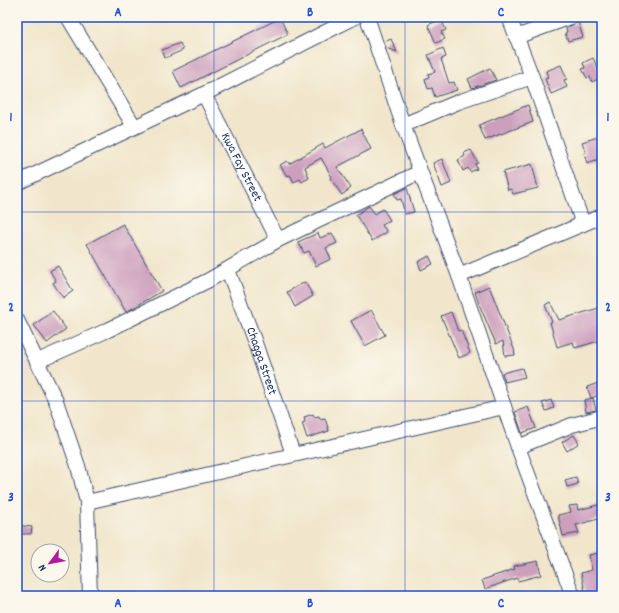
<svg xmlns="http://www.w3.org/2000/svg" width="619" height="613" viewBox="0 0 619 613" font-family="Dekko,sans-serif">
	<rect width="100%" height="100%" fill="#fbf7ec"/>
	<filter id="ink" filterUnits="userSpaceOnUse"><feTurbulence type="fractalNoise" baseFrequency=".025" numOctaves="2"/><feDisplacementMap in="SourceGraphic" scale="8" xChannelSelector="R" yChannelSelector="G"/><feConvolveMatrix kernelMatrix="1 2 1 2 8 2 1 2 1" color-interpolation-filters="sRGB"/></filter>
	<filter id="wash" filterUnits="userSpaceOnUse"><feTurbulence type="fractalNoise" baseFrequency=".012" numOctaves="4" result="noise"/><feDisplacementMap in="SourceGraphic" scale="16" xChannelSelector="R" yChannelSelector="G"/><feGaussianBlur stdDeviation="0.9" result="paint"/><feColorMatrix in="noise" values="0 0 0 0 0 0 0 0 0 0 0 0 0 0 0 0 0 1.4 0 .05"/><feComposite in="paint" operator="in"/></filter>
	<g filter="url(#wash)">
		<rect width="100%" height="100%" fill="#f1e6cb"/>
		<g id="blocks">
			<path fill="#cc9fbd" d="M280,18L288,34L181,88L173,71Z
				M441,19L446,30L441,32L445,39L436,43L428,25Z
				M578,22L583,37L568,41L565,33L567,32L566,28Z
				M391,39L397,52L386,48L384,42Z
				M180,43L183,50L165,58L162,50Z
				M443,48L446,57L441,59L449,83L454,82L457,90L435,97L432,88L428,89L425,79L429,77L428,74L435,72L428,55Z
				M593,58L602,77L592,82L590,77L587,78L582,69L585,68L583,63Z
				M561,65L567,79L564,80L567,87L551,94L545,79L548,78L546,71Z
				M490,68L496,80L472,88L468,79Z
				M528,105L533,122L485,140L479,125Z
				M361,129L371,149L337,167L351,188L342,195L330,178L332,177L321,158L305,167L309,178L302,182L300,179L294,182L290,175L287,176L280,165L287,161L289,164L323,144L325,148Z
				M601,136L602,140V158L587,163L584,153L586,152L582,142Z
				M471,150L478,163L475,164L477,169L470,172L468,168L463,171L458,160L465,156L464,153Z
				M442,159L451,183L442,187L433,163Z
				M532,164L538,188L513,194L511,189L508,190L503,172Z
				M407,188L414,212L405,214L401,199L397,200L394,194Z
				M369,206L375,214L383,209L390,220L382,225L387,232L372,241L356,215Z
				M123,224L162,291L126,312L87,244Z
				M318,233L320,238L332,233L337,243L326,248L331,259L316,266L309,251L304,253L298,242Z
				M429,256L433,264L421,270L418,262Z
				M58,266L73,291L63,298L53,283L56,281L50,271Z
				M305,282L313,296L295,307L287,292Z
				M489,286L514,349L515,355L505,356L503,341L496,344L479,304L475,292Z
				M550,302L559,320L602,307V340L575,348L573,342L557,347L550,322H552L545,305Z
				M371,310L385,335L365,346L351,321Z
				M53,311L66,329L47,343L34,325Z
				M451,312L458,331L461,330L470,353L459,358L441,316Z
				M522,368L525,377L505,382L502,373Z
				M598,383L602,394L591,398L587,387Z
				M593,398L596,410L586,412L584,400Z
				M551,400L554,408L546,411L542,403Z
				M528,407L536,428L522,433L515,412Z
				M313,414L314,417L319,416L320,419L325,418L329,431L307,438L302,423L305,422L304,417Z
				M574,435L579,443L567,451L562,442Z
				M576,477L578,484L567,487L565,480Z
				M602,504V518L576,525L579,533L563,536L558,515L571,512L569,506L577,505L578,510Z
				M17,525L32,527L31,534H17Z
				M602,552V592L586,596L581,573L592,570L589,555Z
				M538,561L541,575L518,581L517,578L485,589L482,580L515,569L514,566Z"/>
		</g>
	</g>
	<g filter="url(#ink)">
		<use href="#blocks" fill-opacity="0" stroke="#3b4a6e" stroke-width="1"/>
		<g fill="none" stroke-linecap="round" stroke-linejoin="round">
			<g stroke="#3b4a6e" stroke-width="16">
				<g id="minor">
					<path d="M68,17L134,126"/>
					<path d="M367,17L403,125L459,276L518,447L573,596"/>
					<path d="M509,17L532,77L583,224"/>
					<path d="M516,37L571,17"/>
					<path id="s1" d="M204,94L278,240"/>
					<path d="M403,125L458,102L532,77"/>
					<path d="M17,183L204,94L355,17"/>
					<path id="s2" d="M228,270L254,340L293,454"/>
					<path d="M459,276L602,216"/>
					<path d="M17,320L56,401L78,466L87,502L90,596"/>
					<path d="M38,361L108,330L209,280L278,240L420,172"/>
					<path d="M518,447L572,425L602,417"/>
					<path d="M87,502L504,407"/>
				</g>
			</g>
			<use href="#minor" stroke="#fff" stroke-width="14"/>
		</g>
	</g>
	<path fill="none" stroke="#1d4ed8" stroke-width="1" stroke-opacity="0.55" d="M214,17V596M405,17V596M17,212H602M17,401H602"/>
	<g text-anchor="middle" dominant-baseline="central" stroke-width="3.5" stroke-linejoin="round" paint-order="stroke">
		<g font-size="13" fill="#1b2f5e" stroke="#fbf7ec">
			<text stroke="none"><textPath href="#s1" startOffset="82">Kwa Fay Street</textPath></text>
			<text stroke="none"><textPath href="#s2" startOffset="97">Chagga Street</textPath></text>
		</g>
	</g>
	<rect width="619" height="613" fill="none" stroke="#fbf7ec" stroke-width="44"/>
	<g transform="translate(50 563) rotate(238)"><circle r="19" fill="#fbf7ec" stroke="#a1a7b3"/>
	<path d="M0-3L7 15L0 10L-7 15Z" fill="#b5179e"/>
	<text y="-6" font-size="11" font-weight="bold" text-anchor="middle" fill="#1b2f5e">N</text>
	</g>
	<rect x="22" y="22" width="575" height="569" fill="none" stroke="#1d4ed8" stroke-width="1.5"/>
	<g font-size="13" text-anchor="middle" font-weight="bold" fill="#1d4ed8">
		<text x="118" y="16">A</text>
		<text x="310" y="16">B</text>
		<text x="501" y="16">C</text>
		<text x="11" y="121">1</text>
		<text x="608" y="121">1</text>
		<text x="11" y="311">2</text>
		<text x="608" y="311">2</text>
		<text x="11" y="501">3</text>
		<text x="608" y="501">3</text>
		<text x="118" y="607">A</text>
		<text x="310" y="607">B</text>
		<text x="501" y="607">C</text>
	</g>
</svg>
